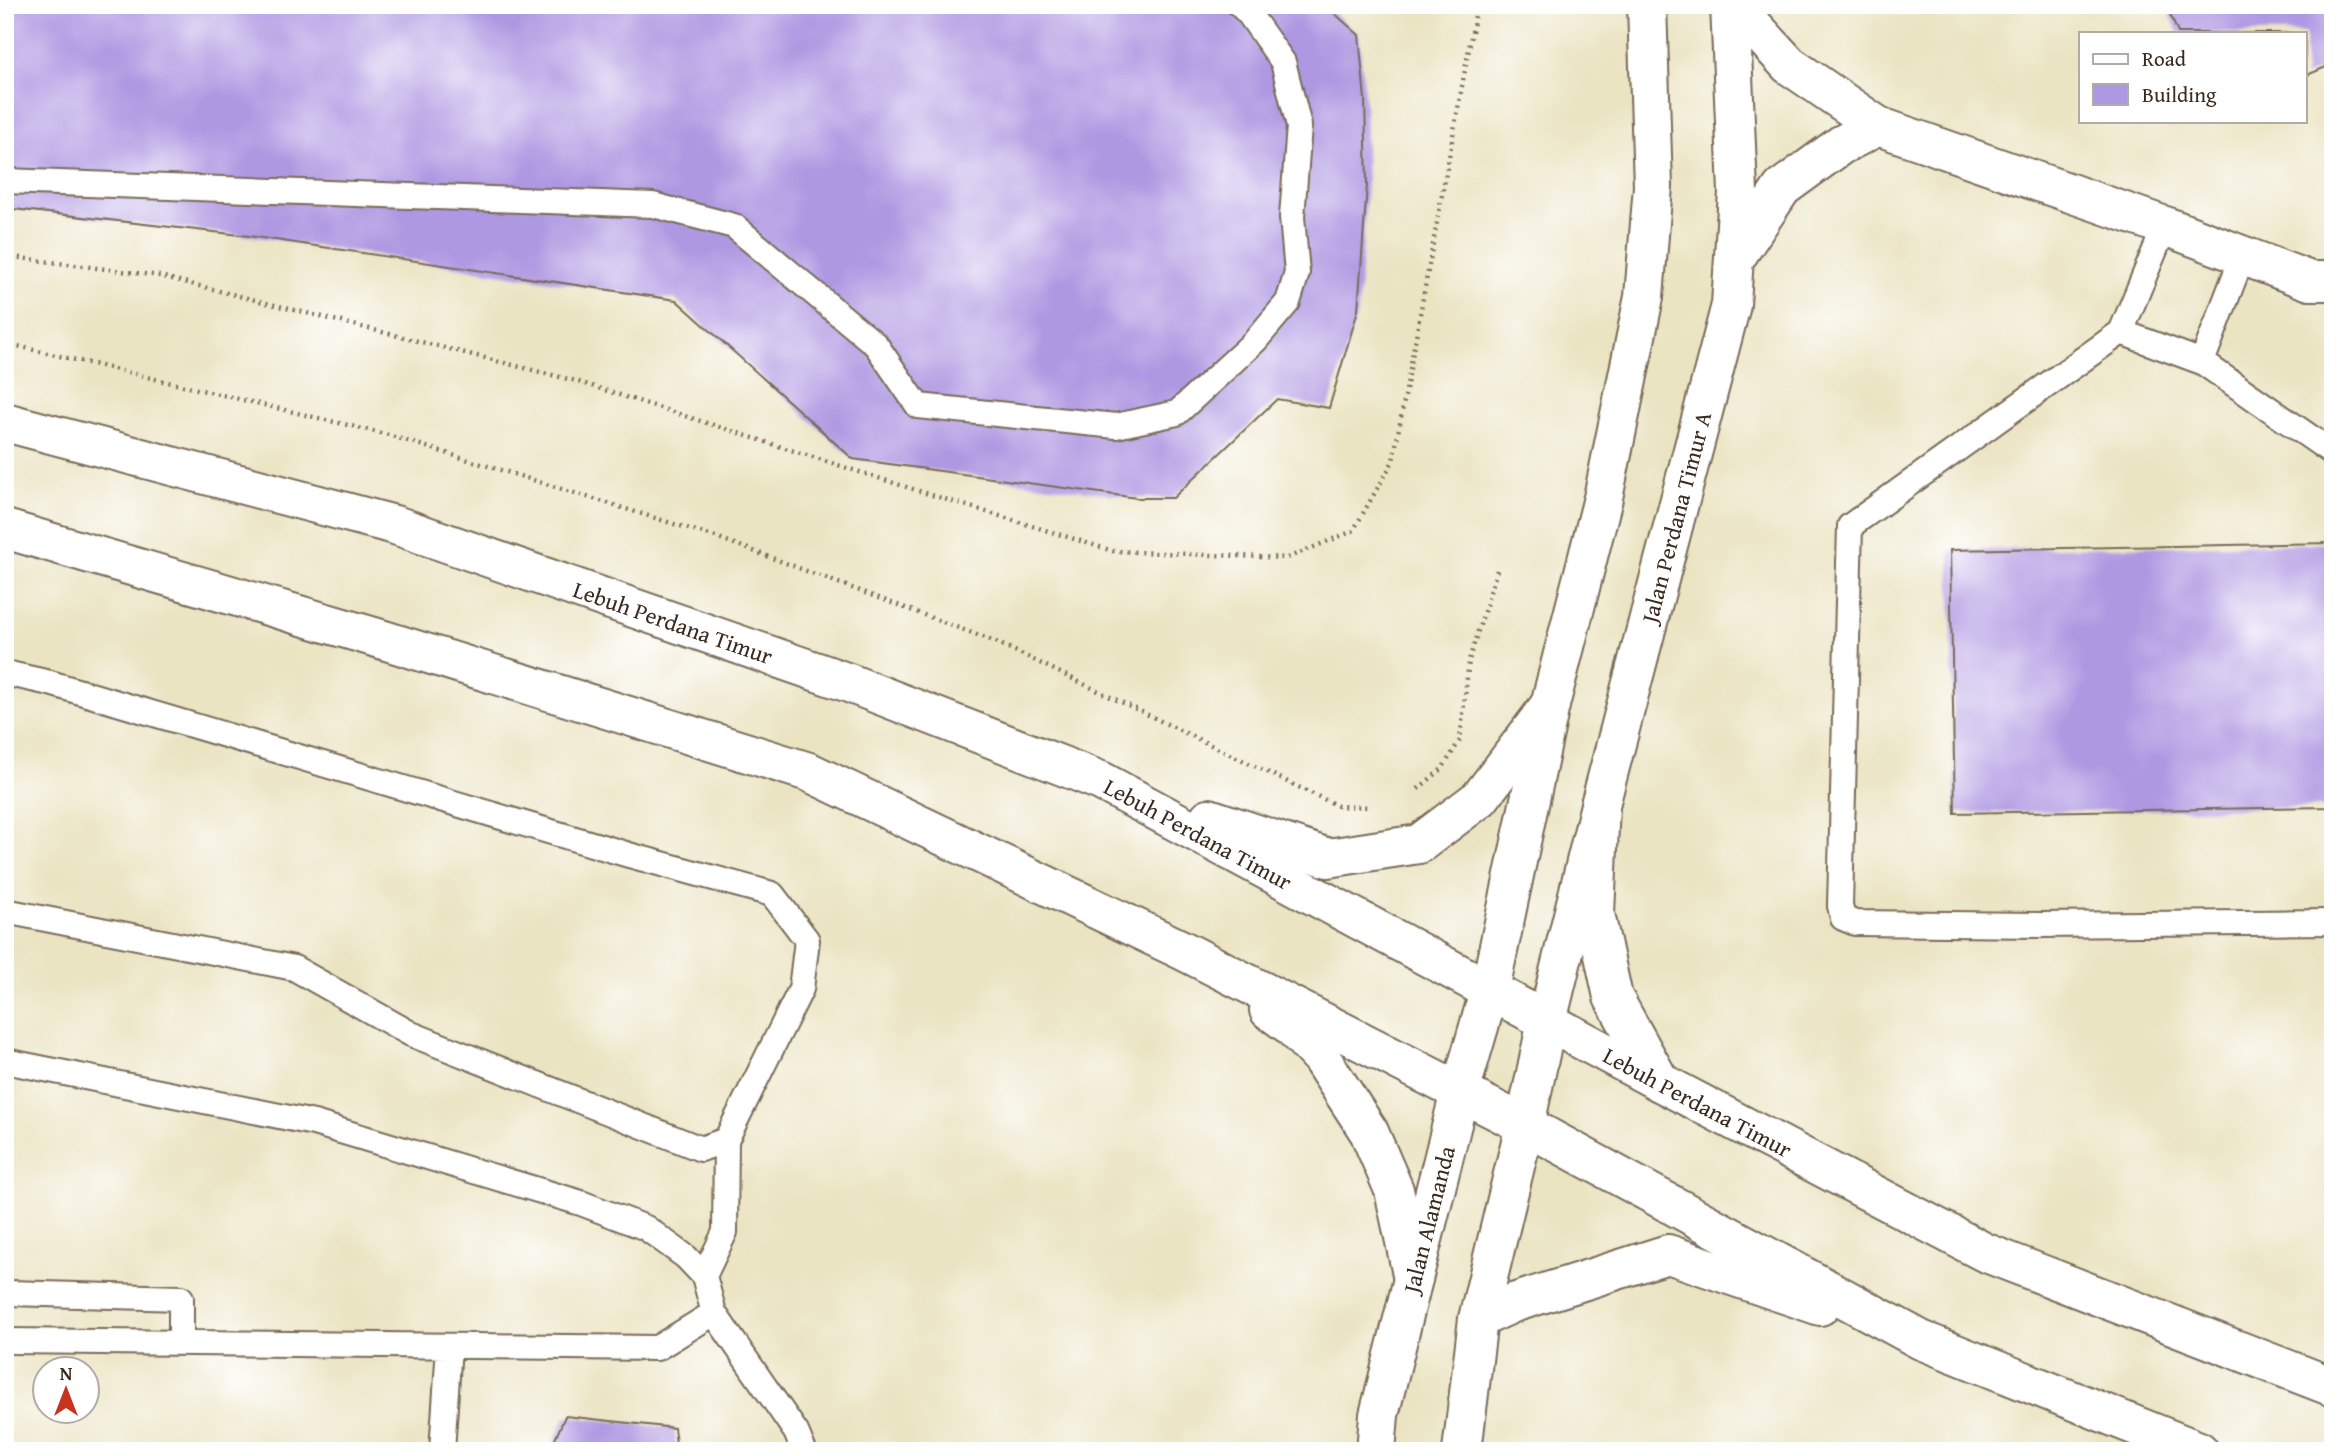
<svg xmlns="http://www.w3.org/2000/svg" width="2338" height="1456" viewBox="0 0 2338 1456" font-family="'Gentium Book Plus',serif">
	<rect width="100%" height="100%" fill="#fff"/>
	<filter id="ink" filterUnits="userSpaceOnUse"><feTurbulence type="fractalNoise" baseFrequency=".0143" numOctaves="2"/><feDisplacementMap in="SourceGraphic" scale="14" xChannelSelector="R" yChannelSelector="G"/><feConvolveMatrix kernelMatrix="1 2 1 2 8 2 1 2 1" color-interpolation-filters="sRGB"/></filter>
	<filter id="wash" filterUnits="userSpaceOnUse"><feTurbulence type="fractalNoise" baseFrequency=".00686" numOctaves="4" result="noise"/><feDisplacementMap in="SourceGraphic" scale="28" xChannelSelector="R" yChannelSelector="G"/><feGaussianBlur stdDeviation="1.57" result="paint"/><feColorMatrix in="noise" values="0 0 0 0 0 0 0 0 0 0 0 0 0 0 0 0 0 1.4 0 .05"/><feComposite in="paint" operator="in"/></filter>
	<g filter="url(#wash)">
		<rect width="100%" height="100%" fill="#ebe4c3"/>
		<g id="blocks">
			<path fill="#af98e2" d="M5,5H1325L1359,35L1365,100L1367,185L1358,310L1329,408L1277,399L1173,498H1137L853,459L676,300L249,236L5,208Z
				M2166,5H2333V64L2305,76V33H2178Z
				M2333,543V807L1955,813L1950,550Z
				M565,1416L674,1428L677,1451H550Z"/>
		</g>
	</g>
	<g filter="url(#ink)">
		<use href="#blocks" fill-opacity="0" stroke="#796b58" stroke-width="2"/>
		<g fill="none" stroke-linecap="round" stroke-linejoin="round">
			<g stroke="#796b58" stroke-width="28">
				<path id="service" d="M5,181L653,205L734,226L876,345L918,406L1116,426L1177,413L1255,341L1288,302L1297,273L1292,217L1299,126L1283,62L1249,14L1240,5
					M2165,226L2121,332L1850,526L1840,906L1843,918L1855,923L2040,925L2333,922
					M2243,255L2202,362L2333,453
					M2121,332L2202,362
					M5,673L50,683L629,855L772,894L807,940L801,989L726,1140L701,1149L411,1034L294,968L5,911
					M5,1061L314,1123L581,1203L646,1228L686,1257L704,1276L714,1313L796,1432L804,1451
					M704,1276L725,1232L726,1140
					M9,1293L181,1298V1343
					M8,1341L657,1348L714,1313
					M442,1451L449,1346"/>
			</g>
			<g stroke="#796b58" stroke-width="42">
				<path id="minor" d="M1878,126L2165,226L2310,281H2333"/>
			</g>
			<g stroke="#796b58" stroke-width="42">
				<g id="tertiary">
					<path d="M1734,5L1789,65L1878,126L1841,145L1782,188L1734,260"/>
					<path id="s1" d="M1376,1451L1379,1415L1413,1279L1460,1092L1490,989L1550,705L1603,498L1644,297L1653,186L1647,5"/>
					<path id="s2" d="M1462,1451L1478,1319L1525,1125L1547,1021L1600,805L1731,305L1738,192L1730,5"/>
				</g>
			</g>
			<g stroke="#796b58" stroke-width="42">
				<g id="secondary">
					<path id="s3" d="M5,422L395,525L849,683L1101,781L1660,1082L1984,1252L2333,1387"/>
					<path d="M5,529L374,637L809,772L1182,950L1525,1125L1921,1340L2199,1451"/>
					<path d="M1600,805L1595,914L1613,997L1660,1082"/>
					<path d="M1209,818L1328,858L1419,844L1480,798L1550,705"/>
					<path d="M1269,1010L1291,1026L1321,1058L1369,1132L1394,1190L1413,1279"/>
					<path d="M1478,1319L1513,1303L1668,1254L1820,1306"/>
				</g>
			</g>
			<path stroke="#796b58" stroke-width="4.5" stroke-dasharray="2 5" stroke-linecap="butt" d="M5,256L160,276L576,381L922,492L1113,551L1287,558L1353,531L1393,461L1477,5
				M5,343L385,434L716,537L996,642L1338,806L1371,807
				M1418,789L1442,769L1460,740L1469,660L1497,570"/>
			<use href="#service" stroke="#fff" stroke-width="24"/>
			<use href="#minor" stroke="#fff" stroke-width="38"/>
			<use href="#tertiary" stroke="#fff" stroke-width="38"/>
			<use href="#secondary" stroke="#fff" stroke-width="38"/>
		</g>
	</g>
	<g text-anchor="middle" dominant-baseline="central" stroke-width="5" stroke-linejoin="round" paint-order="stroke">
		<g font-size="23" fill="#3b2a1e" stroke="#fff">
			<text stroke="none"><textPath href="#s2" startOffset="959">Jalan Perdana Timur A</textPath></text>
			<text stroke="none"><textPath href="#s3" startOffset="698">Lebuh Perdana Timur</textPath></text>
			<text stroke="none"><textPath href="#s3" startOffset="1265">Lebuh Perdana Timur</textPath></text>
			<text stroke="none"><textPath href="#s3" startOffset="1832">Lebuh Perdana Timur</textPath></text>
			<text stroke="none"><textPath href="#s1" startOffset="238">Jalan Alamanda</textPath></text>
		</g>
	</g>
	<rect width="2338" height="1456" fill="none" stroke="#fff" stroke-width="28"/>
	<rect x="2079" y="32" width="228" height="91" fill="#ffffff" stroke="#b1aaa5" stroke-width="2"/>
	<rect x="2093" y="54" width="35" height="10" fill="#ffffff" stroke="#b1aaa5" stroke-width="2"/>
	<text x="2142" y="66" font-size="21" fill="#3b2a1e">Road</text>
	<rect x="2093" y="84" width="35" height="21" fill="#af98e2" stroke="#b1aaa5" stroke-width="2"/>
	<text x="2142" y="102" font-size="21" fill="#3b2a1e">Building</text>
	<g transform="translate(66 1390)"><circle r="33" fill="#ffffff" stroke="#b1aaa5" stroke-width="2"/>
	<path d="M0-5L12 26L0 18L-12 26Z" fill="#c8321e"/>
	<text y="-10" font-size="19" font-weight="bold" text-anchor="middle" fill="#3b2a1e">N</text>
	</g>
</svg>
